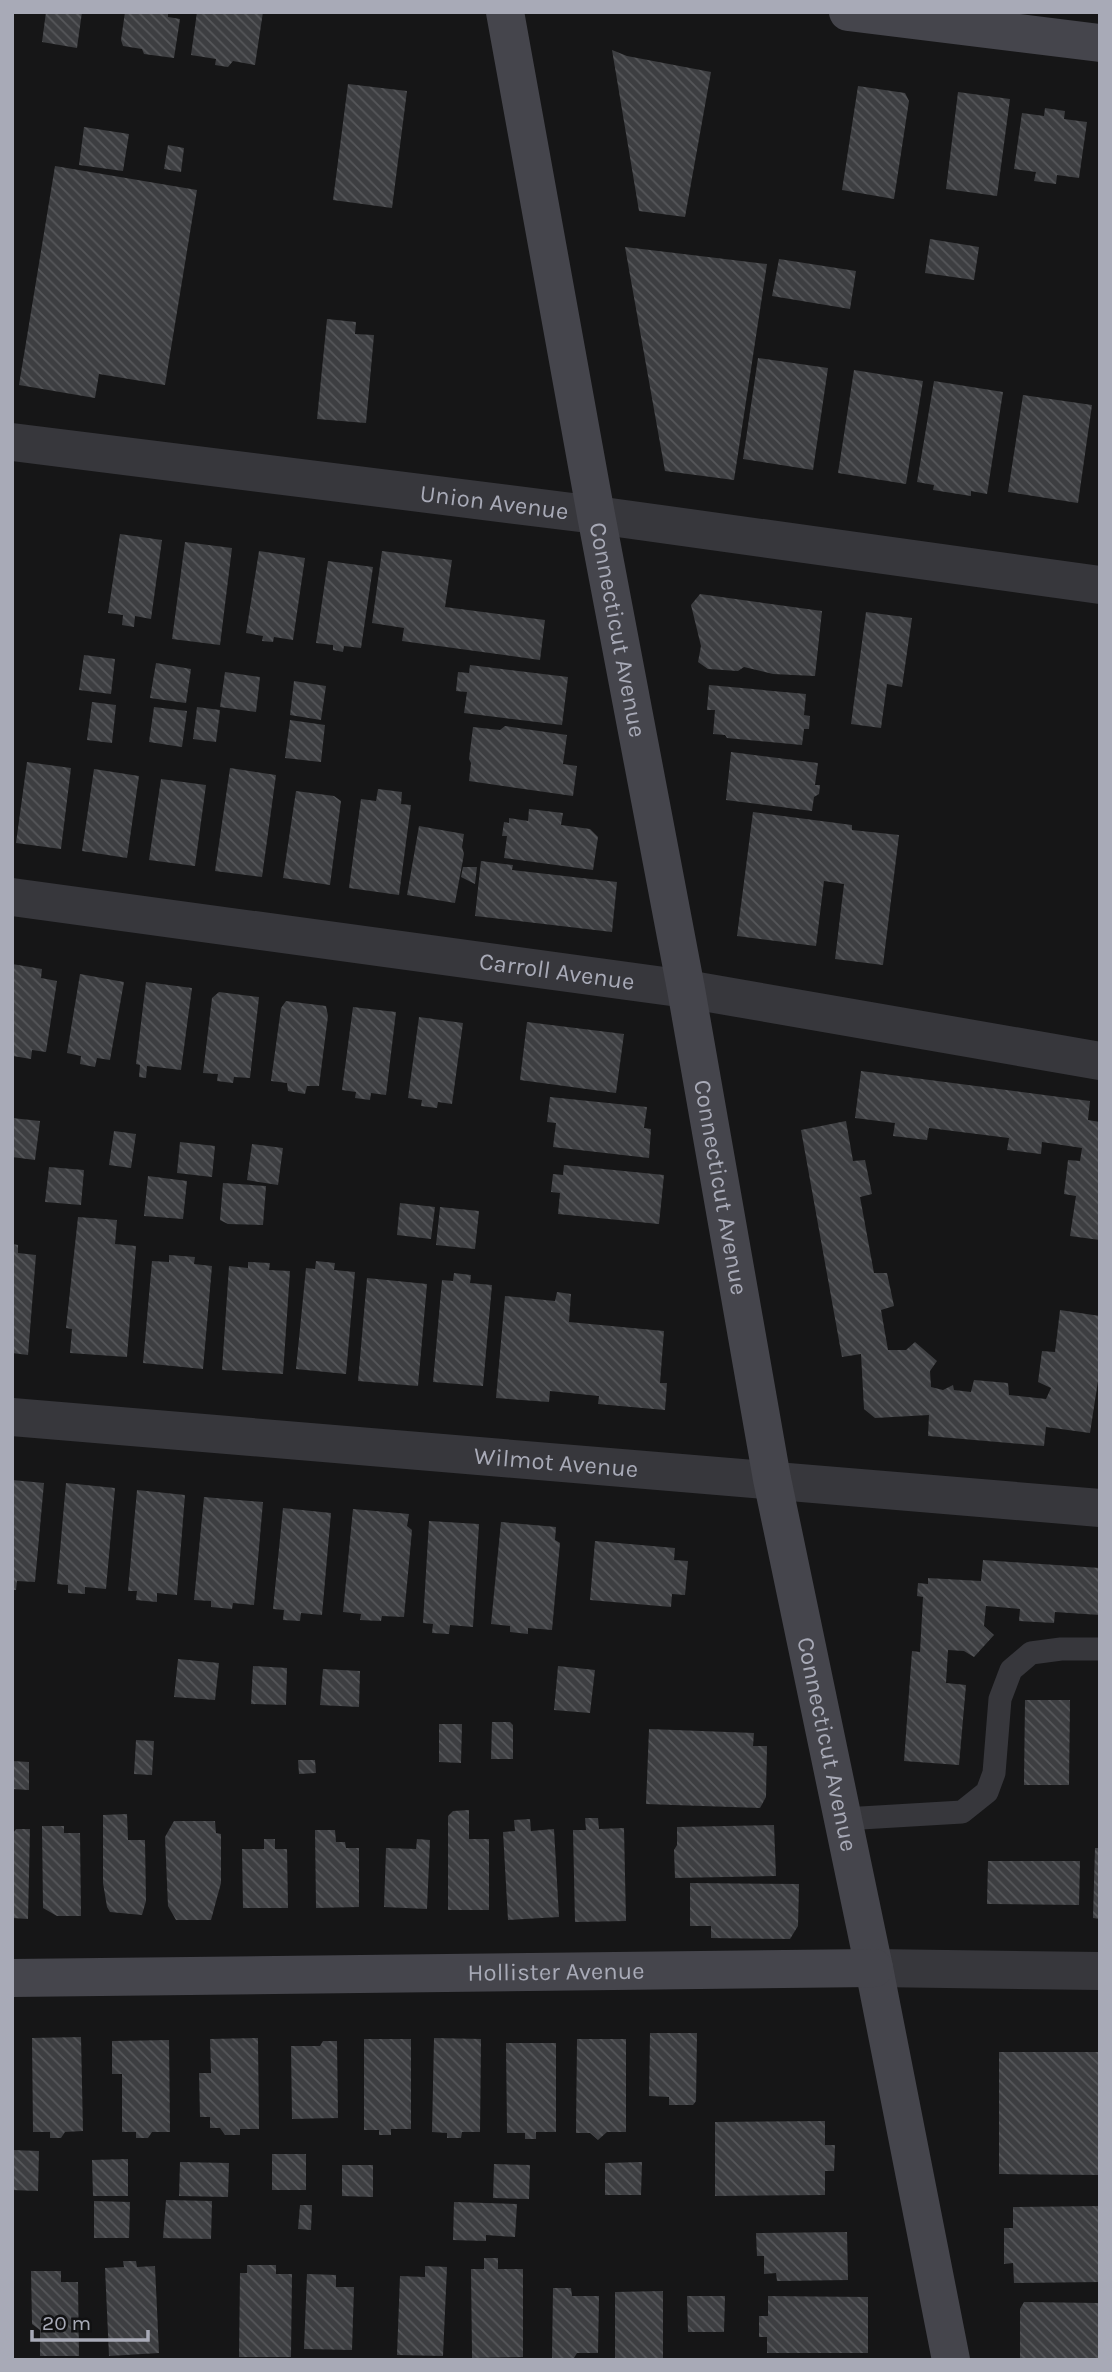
<svg xmlns="http://www.w3.org/2000/svg" width="1112" height="2372" viewBox="0 0 1112 2372" font-family="Karla,sans-serif">
	<defs>
		<pattern id="building-back-hatch" width="6" height="6" patternUnits="userSpaceOnUse" patternTransform="scale(1.75)"><rect width="6" height="6" fill="#3d3e41"/><path d="M-1 5l2 2M0 0l6 6M5-1l2 2" fill="none" stroke="#56575a"/></pattern>
	</defs>
	<rect width="100%" height="100%" fill="#161617"/>
	<path fill="url(#building-back-hatch)" d="M46,12H82L77,48L42,42Z
		M125,12H168V17L180,19L174,58L144,54L142,49L123,46L121,40Z
		M197,12H263L255,65L233,61L228,67L215,65L216,59L191,55Z
		M612,50L627,56L711,72L685,217L639,211Z
		M348,84L407,91L392,208L333,200Z
		M858,86L905,93L909,101L894,199L842,190Z
		M958,92L1010,99L997,196L946,189Z
		M1045,108L1065,111L1064,119L1087,122L1079,178L1057,175L1056,184L1034,181L1036,172L1014,169L1022,113L1044,116Z
		M84,127L129,134L123,171L79,165Z
		M168,145L184,148L181,172L164,169Z
		M55,166L197,190L165,385L99,374L95,398L19,385Z
		M930,239L979,247L974,280L925,273Z
		M625,247L767,264L734,480L665,471Z
		M779,259L856,271L850,309L772,296Z
		M327,319L356,322L355,334L374,335L366,423L317,419Z
		M758,358L828,368L813,470L743,459Z
		M854,370L923,381L906,484L838,473Z
		M934,381L1003,392L987,494L971,491V496L933,490L934,485L917,482Z
		M1023,395L1092,405L1078,503L1008,492Z
		M120,534L162,540L151,619L135,616L134,627L122,625L123,615L108,613Z
		M185,542L232,548L220,645L172,639Z
		M259,551L305,558L293,640L274,637L273,642L262,641L263,636L246,633Z
		M382,551L452,560L445,607L545,620L540,660L402,641L404,628L372,623Z
		M328,561L373,567L361,648L344,646L343,652L333,650V645L316,643Z
		M700,594L822,611L815,676L773,674L744,667L738,671L708,669L698,662L701,646L691,605Z
		M866,612L912,618L902,687L887,684L881,728L851,724Z
		M84,655L115,659L111,694L79,690Z
		M156,663L191,669L186,703L150,698Z
		M470,665L568,677L562,725L464,713L467,692L456,691L458,672L469,673Z
		M225,672L260,677L256,712L220,707Z
		M294,681L326,686L321,720L290,715Z
		M709,685L806,694L804,715L810,716L809,729H804L802,745L727,738L725,735L713,734L715,710H707Z
		M92,702L116,705L112,743L87,740Z
		M154,707L187,711L182,747L149,742Z
		M197,707L220,710L216,742L193,739Z
		M290,720L325,725L321,762L285,758Z
		M505,726L567,735L563,764L577,766L573,796L469,781L471,763L469,759L473,727L500,730Z
		M731,752L818,763L815,785H820L819,794L814,797L812,811L726,800Z
		M27,762L71,768L61,849L16,843Z
		M230,768L276,775L262,877L215,871Z
		M94,769L139,776L127,858L82,851Z
		M161,779L206,785L195,866L149,860Z
		M378,789L402,792L401,804L411,805L399,895L349,888L361,799L376,801Z
		M296,791L334,796L341,801L330,885L283,878Z
		M529,809L563,813L561,825L590,829L598,837L593,870L504,858L507,836H502L504,822L509,823V818L528,821Z
		M753,812L852,825V830L899,835L883,965L835,959L844,884L824,881L816,946L737,936Z
		M419,826L464,834L462,847L464,854L455,903L407,895Z
		M481,861L513,865L512,870L617,882L612,932L475,916Z
		M463,867H477L475,884L461,877Z
		M12,964L42,969L41,978L57,981L46,1052L32,1050L31,1059L13,1056Z
		M80,974L124,982L110,1060L97,1058L95,1067L80,1064L81,1056L67,1053Z
		M146,982L192,988L181,1070L147,1066L146,1078L139,1077L140,1065L136,1064Z
		M219,992L259,997L250,1078L234,1077L233,1083L217,1081L218,1074L203,1073L212,998Z
		M286,1001L326,1006L328,1016L319,1086H307L305,1094L288,1091L287,1083L271,1081L281,1008Z
		M353,1007L396,1012L386,1095L371,1093L370,1100L355,1098L356,1092L342,1090Z
		M419,1017L463,1023L452,1104L438,1102L437,1108L421,1106L422,1100L408,1098Z
		M527,1022L624,1034L616,1093L520,1080Z
		M861,1071L1090,1101L1088,1120L1100,1122V1240L1070,1236L1076,1196L1064,1194L1068,1160L1080,1161L1082,1148L1042,1142L1041,1154L1007,1150L1009,1138L929,1128L927,1140L893,1136L895,1123L855,1118Z
		M550,1097L647,1107L644,1128L651,1129L649,1158L553,1147L556,1123L547,1122Z
		M12,1118L40,1121L35,1160L12,1157Z
		M846,1121L853,1161L865,1160L872,1194L860,1197L874,1273H887L894,1306L881,1310L888,1350H906L915,1342L937,1361L930,1371L931,1387L943,1390L953,1385L954,1390L971,1392L974,1380L1008,1383L1009,1395L1046,1399L1051,1388L1038,1382L1042,1351L1055,1352L1060,1310L1100,1316V1368L1090,1433L1046,1427L1044,1446L928,1436L929,1415L875,1418L864,1409L861,1354L842,1357L801,1130Z
		M114,1131L136,1134L131,1168L109,1165Z
		M180,1142L215,1146L212,1177L177,1173Z
		M252,1144L283,1148L278,1185L247,1180Z
		M564,1165L664,1175L659,1224L558,1214L560,1193L551,1192L553,1174L563,1175Z
		M49,1167L84,1170L81,1205L45,1202Z
		M148,1176L187,1181L183,1219L144,1216Z
		M223,1183L266,1186L263,1225L228,1224L220,1220Z
		M400,1203L435,1207L431,1239L397,1235Z
		M440,1207L479,1211L475,1249L436,1245Z
		M78,1217L117,1220L115,1244L136,1246L127,1357L70,1353L72,1329L66,1328Z
		M12,1244L18,1245V1253L36,1255L28,1355L12,1353Z
		M169,1255L195,1257L194,1264L212,1266L203,1369L143,1363L152,1261L169,1262Z
		M316,1261L335,1263L334,1270L355,1272L346,1374L296,1369L306,1268L315,1269Z
		M248,1262L270,1263L269,1270L290,1271L283,1374L222,1370L229,1266L248,1268Z
		M454,1273L471,1275L470,1283L492,1285L483,1386L433,1382L442,1280L453,1281Z
		M367,1278L427,1284L418,1386L358,1381Z
		M557,1292L571,1294L569,1322L664,1331L660,1383H667L665,1410L598,1404L599,1396L550,1391L549,1402L496,1398L505,1296L555,1301Z
		M12,1480L44,1483L35,1582L17,1581L16,1590H12Z
		M66,1483L115,1488L106,1589L85,1587V1594L68,1593V1585L57,1584Z
		M137,1490L185,1495L177,1595L157,1593V1602L136,1600L137,1591H128Z
		M204,1497L263,1502L254,1605L233,1603L232,1609L211,1607V1601L194,1600Z
		M283,1508L331,1513L322,1615L301,1613L300,1621L283,1620L284,1610L273,1609Z
		M353,1509L409,1514L407,1526L412,1530L404,1617L382,1616L381,1621L360,1620L361,1614L343,1612Z
		M429,1521L479,1524L473,1627L450,1625L449,1634L432,1633L433,1624L423,1623Z
		M501,1522L556,1527L555,1540L560,1543L552,1630L528,1628V1634L510,1632V1626L491,1624Z
		M595,1541L675,1548L674,1560L688,1561L685,1595L672,1594L671,1607L590,1600Z
		M983,1560L1100,1568V1615L1055,1612L1054,1623L1019,1621L1020,1609L986,1606L984,1626L994,1635L974,1657L964,1651L948,1650L946,1683L966,1685L959,1765L904,1761L912,1651L920,1652L923,1597L917,1596L918,1583L928,1584V1578L981,1581Z
		M178,1659L219,1663L215,1700L174,1697Z
		M253,1666L287,1668L286,1705L251,1704Z
		M558,1666L595,1670L590,1713L554,1710Z
		M323,1669L360,1671L359,1707L320,1705Z
		M1025,1700H1070L1069,1785H1024Z
		M492,1722H510L513,1725V1759H491Z
		M439,1724H462L461,1763L439,1762Z
		M649,1729L754,1733L753,1746H767L766,1797L760,1808L646,1804Z
		M136,1740L154,1741L152,1775L134,1774Z
		M298,1760H315L316,1773L299,1774Z
		M12,1761L29,1762V1790L12,1789Z
		M469,1810V1839H489V1910H448V1816L453,1811Z
		M127,1814L128,1840H145L146,1901L142,1915L110,1912L107,1907L103,1883V1815Z
		M585,1818H598L599,1829L624,1828L626,1921L575,1922L573,1830H586Z
		M530,1819L531,1831L554,1829L559,1917L508,1920L503,1832L515,1831L514,1820Z
		M174,1821H215L216,1833L221,1834V1883L211,1920H176L168,1906L165,1837Z
		M774,1825L776,1876L675,1878L674,1850L677,1845V1827Z
		M42,1826H64V1833H80L81,1916H57L43,1908Z
		M16,1829H30L28,1919L12,1918V1835Z
		M315,1830H335L336,1842H345L346,1848H359V1907L316,1908Z
		M264,1839H275V1849H287L288,1908H243L242,1849H264Z
		M417,1839L430,1840L427,1909L384,1907L386,1848L416,1849Z
		M1095,1848H1100V1919L1093,1918Z
		M988,1861H1080L1079,1905L987,1904Z
		M690,1883L799,1884L798,1926L790,1939L711,1938V1926H690Z
		M650,2033H697L696,2101L693,2105H669V2097L649,2096Z
		M81,2037L83,2131L65,2132L61,2138H50V2132H33L32,2038Z
		M258,2038L259,2129H240V2135H225L220,2128H210V2117H200L199,2073H211L210,2039Z
		M434,2038L481,2039L480,2132H462L461,2138H447V2133L432,2132Z
		M364,2039H411V2129H391V2135H379V2130H364Z
		M577,2039H626V2132H607L598,2140L590,2133H576Z
		M169,2040L170,2132H152L148,2138H136V2132H122V2074H112V2041Z
		M323,2041H337L338,2118L292,2119L291,2046H320Z
		M506,2043H556V2132H536V2139H525V2133H507Z
		M999,2052H1100V2175L999,2174Z
		M825,2121V2145H835L834,2171H825V2195L715,2196V2122Z
		M12,2150L39,2151L38,2191L12,2190Z
		M272,2154H306V2190H272Z
		M128,2159V2196H93L92,2160Z
		M180,2162L229,2163L228,2197L179,2196Z
		M642,2162L641,2195H605V2163Z
		M494,2164L530,2165L529,2199L493,2198Z
		M342,2165H373V2197L342,2196Z
		M166,2200L212,2201L211,2239L163,2238Z
		M94,2201L130,2202L129,2238H94Z
		M454,2202L517,2204L515,2237L486,2235V2241L453,2240Z
		M300,2205H312L311,2230L298,2229Z
		M1100,2206V2282L1014,2283L1013,2263L1004,2264V2228H1013V2207Z
		M847,2232L848,2280L777,2281L776,2273L764,2274V2256H757L756,2233Z
		M484,2258H498V2269H523V2357L472,2358L471,2269H484Z
		M123,2261H136L137,2267L155,2266L159,2353L109,2356L105,2268L124,2267Z
		M247,2265H276V2274H292L291,2357H239L240,2273H247Z
		M425,2266L447,2267L443,2356L397,2355L400,2276L425,2277Z
		M31,2271H61V2282H78L79,2356H40V2330L32,2324Z
		M307,2274L336,2275V2287H354L352,2350L304,2349Z
		M553,2288H571L572,2296H599L598,2353H577L574,2358H552Z
		M663,2291V2360H615V2292Z
		M687,2296H725L724,2332H688Z
		M768,2296L868,2297V2353H767V2337H759V2316H768Z
		M1024,2302L1100,2303V2360H1020V2309Z"/>
	<g fill="none" stroke-linecap="round" stroke-linejoin="round">
		<path stroke="#37373c" stroke-width="23" d="M844,1819L962,1812L987,1792L994,1773L1000,1699L1011,1670L1031,1653L1061,1649H1100"/>
		<g stroke="#37373c" stroke-width="38">
			<path id="s1" d="M12,442L596,515L1100,585"/>
			<path id="s2" d="M12,897L686,989L1100,1061"/>
			<path id="s3" d="M12,1417L1100,1508"/>
			<path d="M874,1968L1100,1971"/>
		</g>
		<g stroke="#45454c" stroke-width="38">
			<path id="s4" d="M505,12L596,515L686,989L772,1479L874,1968L951,2360"/>
			<path d="M848,12L1100,43"/>
			<path id="s5" d="M12,1978L874,1968"/>
		</g>
	</g>
	<g text-anchor="middle" dominant-baseline="central" stroke-width="6" stroke-linejoin="round" paint-order="stroke">
		<g font-size="24" fill="#a8aab7" stroke="#111112">
			<text stroke="none"><textPath href="#s1" startOffset="486">Union Avenue</textPath></text>
			<text stroke="none"><textPath href="#s4" startOffset="628">Connecticut Avenue</textPath></text>
			<text stroke="none"><textPath href="#s2" startOffset="550">Carroll Avenue</textPath></text>
			<text stroke="none"><textPath href="#s4" startOffset="1195">Connecticut Avenue</textPath></text>
			<text stroke="none"><textPath href="#s3" startOffset="546">Wilmot Avenue</textPath></text>
			<text stroke="none"><textPath href="#s4" startOffset="1762">Connecticut Avenue</textPath></text>
			<text stroke="none"><textPath href="#s5" startOffset="544">Hollister Avenue</textPath></text>
		</g>
	</g>
	<rect width="1112" height="2372" fill="none" stroke="#a8aab7" stroke-width="28"/>
	<path d="M32 2330v10h116v-10" fill="none" stroke="#a8aab7" stroke-width="3.5"/>
	<text x="42" y="2330" font-size="21" fill="#a8aab7" stroke="#111112" stroke-width="5" paint-order="stroke">20 m</text>
</svg>
